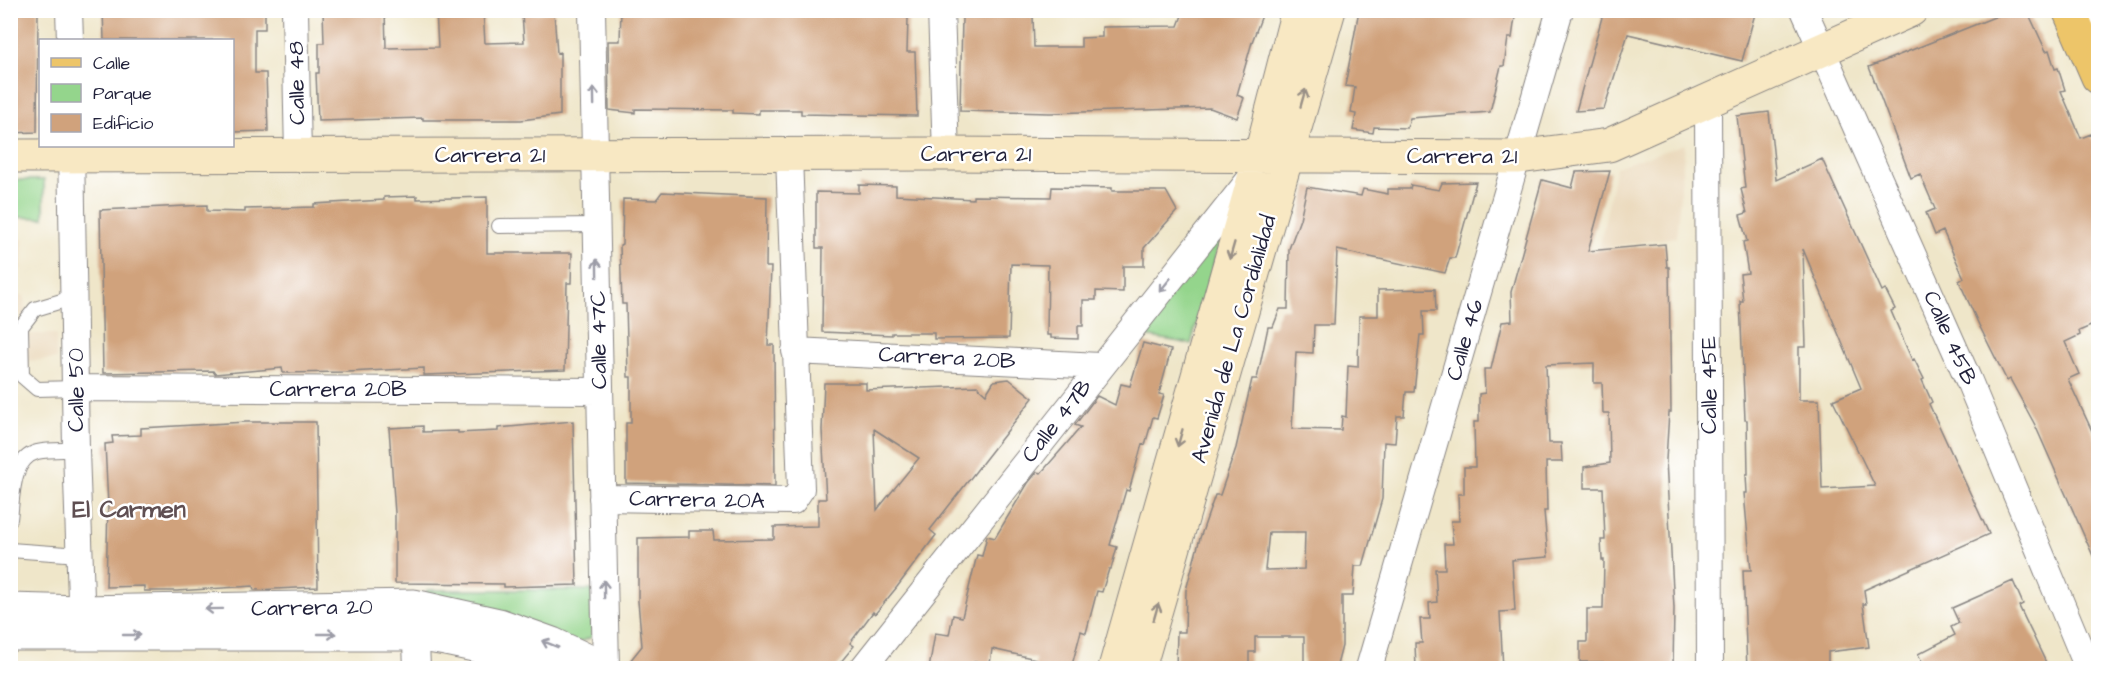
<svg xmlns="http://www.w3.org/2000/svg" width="2109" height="679" viewBox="0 0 2109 679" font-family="'Architects Daughter',sans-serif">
	<rect width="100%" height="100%" fill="#fff"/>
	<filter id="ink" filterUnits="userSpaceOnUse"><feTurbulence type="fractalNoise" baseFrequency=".0167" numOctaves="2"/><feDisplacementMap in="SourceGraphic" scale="12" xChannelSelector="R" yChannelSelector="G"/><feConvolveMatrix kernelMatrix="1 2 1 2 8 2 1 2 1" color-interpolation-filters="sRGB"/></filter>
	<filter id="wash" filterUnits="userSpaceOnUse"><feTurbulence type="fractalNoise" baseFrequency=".008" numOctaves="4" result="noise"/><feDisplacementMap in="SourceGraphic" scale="24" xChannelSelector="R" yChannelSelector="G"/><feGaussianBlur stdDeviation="1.35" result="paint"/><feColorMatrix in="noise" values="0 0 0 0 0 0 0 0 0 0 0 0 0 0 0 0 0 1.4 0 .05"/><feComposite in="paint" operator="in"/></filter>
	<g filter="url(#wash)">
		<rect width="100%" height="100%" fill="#efe6c9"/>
		<path fill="#ead8ba" d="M1685,144L1676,237L1599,249L1616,167Z
			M11,221H13V239H23L22,269H13L14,289H10Z
			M24,295L25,315L11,316V296Z
			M56,334V359L11,362V335Z"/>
		<path fill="#94d58c" stroke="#5b7c64" stroke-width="1.5" d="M11,180H44V218L11,217Z
			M1222,234L1191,344L1133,334Z
			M427,590H592V637L572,645L424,601Z"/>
		<g id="blocks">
			<path fill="#d0a27c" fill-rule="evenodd" d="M10,10H38L37,132L10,133Z
				M103,10H265V29H255V73H266L268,131L232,132V40H104Z
				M323,10H385L386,48L438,47L436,10H483L485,43L524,42L522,14L554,12L557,53L560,52V115L521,120H423V118L318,121L316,73H319V43H324Z
				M621,10H904V17L908,18L907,52H915L917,116L801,114V110H759V114L733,113V110L635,109V113L609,110L608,41H620Z
				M967,10H1013V16H1033L1034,47H1081V38L1102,37V27L1178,26L1184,10H1264L1252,42L1237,95L1244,98L1237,118L1210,108L1050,113L960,111L962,17H967Z
				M1359,10H1516L1512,38H1508L1504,66H1501L1490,112L1410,118L1407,128L1374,127L1373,133L1353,130L1356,114L1351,113L1355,87L1345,86Z
				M1604,10H1756L1742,61L1628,34L1604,109L1576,111Z
				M2012,10H2027L2046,51L2049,50L2055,69L2058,68L2065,90L2061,91L2081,138L2091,134L2098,151V323L2079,331L2080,335L2065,342L2079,374L2068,379L2098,444V567L2035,425L2010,379L2007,381L1979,325L1959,281L1964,278L1943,231L1935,235L1926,213L1935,209L1920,174L1911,178L1869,67Z
				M1769,112L1776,180L1822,159L1882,291L1885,289L1895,309L1891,311L1912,360L1914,359L1924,379L1922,380L1932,402L1929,404L1989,534L1864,590L1866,604H1863L1869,647L1828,652V668L1747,669L1743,570H1751L1744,493H1747L1746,474H1748L1747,420H1745L1740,301H1743L1740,274L1748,273L1743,242L1747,241L1740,215L1747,213L1741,189L1745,188L1737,116ZM1803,249L1861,388L1833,400L1875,486L1822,489L1819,400H1799V347H1806Z
				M1610,171L1588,251L1665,244L1667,267H1669L1671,412H1669L1666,460L1674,608L1673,669H1603V662H1580V642H1587V609H1603L1604,560H1602L1601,540H1605L1603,488H1584V467L1610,463L1609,413H1603L1602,383H1594V363L1546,365L1549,443H1561L1562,462H1546L1547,511H1544L1548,557L1512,560L1515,611L1500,612L1503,669H1416L1415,643H1422L1420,619H1430L1429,603L1437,602L1435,569H1445L1444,544H1453L1451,521H1459L1458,494H1464V467H1475L1474,422H1479V394L1485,393L1484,369H1491L1502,322L1512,321L1511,292L1542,180L1572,188L1576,172Z
				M1476,182L1455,258H1450L1445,273L1337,250L1334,325H1314L1313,353L1296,352L1292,429L1341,430L1342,416L1346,417L1348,366L1358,367L1359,316H1378V290L1435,289L1436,311H1423L1424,335H1420L1414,392H1406L1404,416H1397L1395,443L1384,442L1382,499L1363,566H1355L1353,596H1342V646L1336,669H1304V637H1255V652H1249V669H1176L1177,632H1185L1186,590L1200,538L1215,495H1220L1236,448L1252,379H1257L1268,327H1273L1280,309H1288L1289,249L1300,219L1307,187L1361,196L1363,189L1388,194V189H1410L1411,185L1439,190L1442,183ZM1269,532H1305L1304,569L1265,570Z
				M859,185L896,186V195L973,199V196L1051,197L1052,187L1112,188V191H1166L1177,211L1144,248V266H1123V292L1096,291V300H1083V326H1078V339L1051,338V335H1047L1048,265L1011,264L1009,338L934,339V333H892V335L822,332L823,248H816V192L859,193Z
				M662,192L767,197L766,267H771L768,345H774L775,486L626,483V423H631V377H628L626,304H622L620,245L622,244L623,199L656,200Z
				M417,196V199L487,197V253H572L571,283H567L565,370L424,375V368L348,372L283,373L282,368L215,374L213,371L103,373L100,210L207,205V211L245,212V209L314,207V204L384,200V197Z
				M1143,343L1171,350L1159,394L1164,395L1157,418L1153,417L1145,445L1142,444L1129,491L1126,490L1110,545L1117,547L1111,569H1109L1102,592L1097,591L1086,633L1081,631L1071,669H1034L1036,659L992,649L990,664L974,662L973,669H929L935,633L949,635L953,615L962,617L977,555L982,556L987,536L995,538L1028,483L1037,472L1041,473L1081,427L1075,425L1097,396L1115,405L1121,384L1130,386Z
				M1009,379L1033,398L930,530L936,535L897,587L875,614L873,612L850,643L854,646L835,669H640L630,661L642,646L638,601V538L689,537V531H713L714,540L774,539V527L818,526V499H826L822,430L824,383H866V390L977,386L986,394L994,381ZM874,429L919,458L877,510Z
				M573,421L577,585L504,587V584L395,583V513L389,428L423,426V432L458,431V433L498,431V428Z
				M246,422H316L318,587L254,590L253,586L177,591H144V586L106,587L108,505L105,444L113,443L112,436L141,435V428Z
				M2013,581L2023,604L2019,606L2049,669H1926L1918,654L1955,635L1951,627L1959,623L1952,608Z"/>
		</g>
	</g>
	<g filter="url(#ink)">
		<use href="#blocks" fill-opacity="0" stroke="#888482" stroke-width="1.5"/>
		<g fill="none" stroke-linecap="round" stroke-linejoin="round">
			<g stroke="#888482" stroke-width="16">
				<path id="service" d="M2090,10L2098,28
					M499,226L597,225
					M75,297L35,309L21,327L22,376L37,389L76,388
					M10,519C13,497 11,459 37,452C49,449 64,450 76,450
					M10,550L80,555"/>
			</g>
			<g stroke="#888482" stroke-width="28">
				<path id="minor" d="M69,10L70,40
					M295,10L298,156
					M592,10L606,668
					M941,10L946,154
					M1804,10L1969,381L2088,668
					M1708,102L1710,668
					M71,146L76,450L82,628
					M795,351L1100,366
					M76,388L600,391
					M602,498L793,501L801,489L789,155
					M415,618L417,668
					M863,668L1250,179
					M1369,668L1560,10"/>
			</g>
			<g stroke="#888482" stroke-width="35">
				<path id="tertiary" d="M10,610L82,612L414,606L499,625L552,644L603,668
					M10,634H416C462,641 505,651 548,668"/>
			</g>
			<g stroke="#888482" stroke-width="35">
				<path id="secondary" d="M10,156L946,154L1519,157L1609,145L1911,10
					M1115,668L1261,154L1298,10
					M1139,668L1329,10"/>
			</g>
			<g stroke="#888482" stroke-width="35">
				<path id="primary" d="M2069,10L2098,77"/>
			</g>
			<use href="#service" stroke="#fff" stroke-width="14"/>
			<use href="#minor" stroke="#fff" stroke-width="26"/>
			<use href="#tertiary" stroke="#fff" stroke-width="33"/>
			<use href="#secondary" stroke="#f8e8c3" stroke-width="33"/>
			<use href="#primary" stroke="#edc569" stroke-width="33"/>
		</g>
		<defs><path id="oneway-shaft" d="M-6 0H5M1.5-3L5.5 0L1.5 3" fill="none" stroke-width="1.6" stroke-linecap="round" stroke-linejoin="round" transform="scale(1.5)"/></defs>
		<g stroke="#9c9ca7">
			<use href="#oneway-shaft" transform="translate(594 96) rotate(-91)"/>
			<use href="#oneway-shaft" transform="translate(597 268) rotate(-91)"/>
			<use href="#oneway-shaft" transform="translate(1165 285) rotate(129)"/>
			<use href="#oneway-shaft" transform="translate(604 589) rotate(-91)"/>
			<use href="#oneway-shaft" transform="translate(214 609) rotate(179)"/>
			<use href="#oneway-shaft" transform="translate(327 634)"/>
			<use href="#oneway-shaft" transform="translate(132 635)"/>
			<use href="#oneway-shaft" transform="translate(550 644) rotate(-158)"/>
		</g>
		<g stroke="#988f86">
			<use href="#oneway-shaft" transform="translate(1303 98) rotate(-74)"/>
			<use href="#oneway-shaft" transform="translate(1232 251) rotate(106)"/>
			<use href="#oneway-shaft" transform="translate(1180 438) rotate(106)"/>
			<use href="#oneway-shaft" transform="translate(1156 612) rotate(-74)"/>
		</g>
	</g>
	<g text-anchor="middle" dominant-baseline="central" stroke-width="5" stroke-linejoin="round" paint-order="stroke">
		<g font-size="22" fill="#22223b" stroke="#fff">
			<text transform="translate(297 83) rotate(-91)">Calle 48</text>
			<text x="976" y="154">Carrera 21</text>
			<text x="490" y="155">Carrera 21</text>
			<text x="1462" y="156">Carrera 21</text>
			<text transform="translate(1950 338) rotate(66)">Calle 45B</text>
			<text transform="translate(1234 339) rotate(-74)">Avenida de La Cordialidad</text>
			<text transform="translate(599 340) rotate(-91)">Calle 47C</text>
			<text transform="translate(1465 340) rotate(-74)">Calle 46</text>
			<text transform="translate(947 358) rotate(3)">Carrera 20B</text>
			<text transform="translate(1709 385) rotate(-90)">Calle 45E</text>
			<text x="338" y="389">Carrera 20B</text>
			<text transform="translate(76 390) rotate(-90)">Calle 50</text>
			<text transform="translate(1057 421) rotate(-52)">Calle 47B</text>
			<text transform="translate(697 500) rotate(1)">Carrera 20A</text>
			<text transform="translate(312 608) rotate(-1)">Carrera 20</text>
		</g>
		<g font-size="24" font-weight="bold" fill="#5f4f52" stroke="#fff">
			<text x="129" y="510">El Carmen</text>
		</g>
	</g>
	<rect width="2109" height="679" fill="none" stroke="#fff" stroke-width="36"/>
	<rect x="39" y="39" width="195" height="108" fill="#ffffff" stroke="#a7a7b1" stroke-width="1.5"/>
	<rect x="51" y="58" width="30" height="9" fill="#edc569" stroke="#a7a7b1" stroke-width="1.5"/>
	<text x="93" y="69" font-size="18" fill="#22223b">Calle</text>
	<rect x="51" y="84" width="30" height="18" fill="#94d58c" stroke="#a7a7b1" stroke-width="1.5"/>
	<text x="93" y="99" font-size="18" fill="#22223b">Parque</text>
	<rect x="51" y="114" width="30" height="18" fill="#d0a27c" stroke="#a7a7b1" stroke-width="1.5"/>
	<text x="93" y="129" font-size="18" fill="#22223b">Edificio</text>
</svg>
